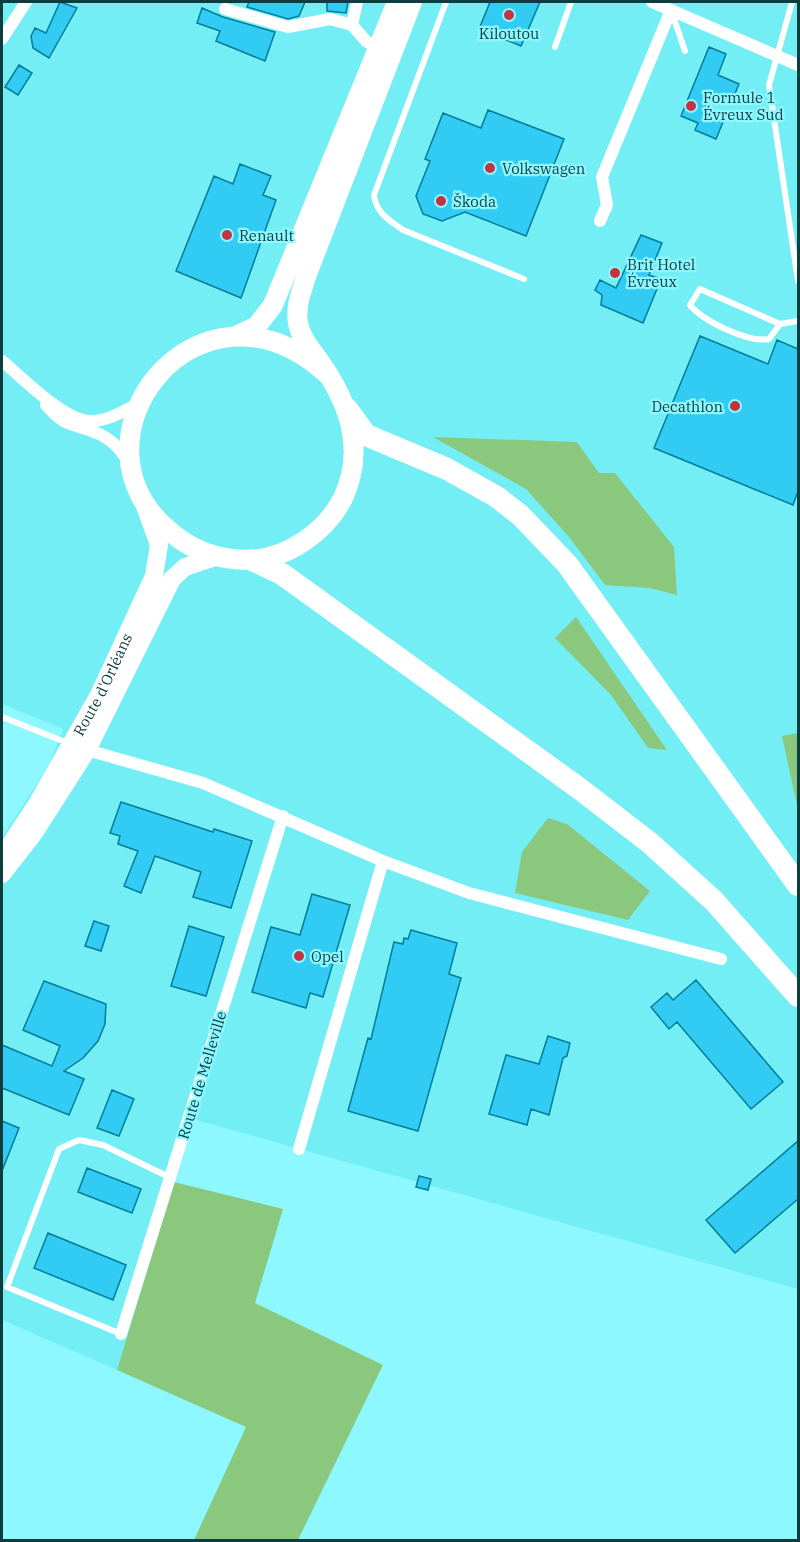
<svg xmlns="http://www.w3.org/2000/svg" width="800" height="1542" viewBox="0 0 800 1542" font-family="'IBM Plex Serif',serif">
	<rect width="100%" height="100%" fill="#8df8ff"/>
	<path fill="#74eef5" d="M2,2H798V1289L193,1119L117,1370L2,1320V838L49,765L63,729L2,704Z"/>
	<path fill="#8ac97d" d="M433,437L577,442L599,473H615L674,547L677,595L649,588L605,585L569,537L526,489Z
		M576,617L667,750L648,748L611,695L555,638Z
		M798,733V810L782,736Z
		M548,818L567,824L650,891L628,920L515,893L522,852Z
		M174,1182L283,1209L255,1303L383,1365L298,1540H194L246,1427L117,1370Z"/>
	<path fill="#32cbf3" stroke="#007d98" stroke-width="1.5" d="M60,2L77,8L49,58L33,48L31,36L35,28L46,33Z
		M249,2H305L299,16L288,19L247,7Z
		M327,2H348L346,13L327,11Z
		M490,2H540L521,46L479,29Z
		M202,8L223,17L275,32L265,61L216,41L220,31L197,23Z
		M709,47L726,54L718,75L739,84L732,101L711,92L703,113L723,122L716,139L695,130L698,123L681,116Z
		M19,65L32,73L18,95L5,87Z
		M488,110L564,139L526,236L465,212L442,221L423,214L416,196L430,161L425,159L443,113L481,128Z
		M240,164L271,176L263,195L276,200L241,298L176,271L214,176L233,184Z
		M641,235L662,243L649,275L661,279L643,323L601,305L602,295L595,290L600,280L616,288Z
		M700,336L768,364L777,340L798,349V491L793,505L654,448Z
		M121,802L213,832L214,829L252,841L231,908L193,897L201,872L155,856L141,893L124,886L138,851L118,844L120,836L110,833Z
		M312,894L350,905L323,997L310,993L306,1008L252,992L271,927L300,935Z
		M94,921L109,926L101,951L85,946Z
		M189,926L224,937L206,996L171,986Z
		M411,930L457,943L449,974L461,978L418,1131L348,1111L368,1038L371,1039L394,942L403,944L404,938L408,939Z
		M696,980L783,1082L751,1109L677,1022L669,1029L651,1007L667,993L673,1000Z
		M44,981L106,1004L105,1024L98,1041L83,1058L64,1071L84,1079L69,1115L2,1088V1045L52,1066L60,1046L23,1030Z
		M548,1036L570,1043L567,1056L563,1058L549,1115L531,1109L527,1125L489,1114L506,1055L539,1064Z
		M112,1090L134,1099L119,1136L97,1128Z
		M2,1121L19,1128L2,1171Z
		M798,1141V1199L735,1253L706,1220Z
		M87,1168L141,1189L132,1213L78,1192Z
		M419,1176L431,1179L428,1190L416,1187Z
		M48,1233L126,1265L113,1300L34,1268Z"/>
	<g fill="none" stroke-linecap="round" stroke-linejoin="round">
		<path stroke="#fff" stroke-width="6" d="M446,2L374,195C376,213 389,220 403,230L524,279
			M792,2L769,85L798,281
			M672,13L685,51
			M555,47L571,2
			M780,324L769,339C748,343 703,321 690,305L700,289L780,324L798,321
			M2,717L68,743
			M121,1334L7,1287L59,1149L79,1140L103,1145L169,1177"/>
		<path stroke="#fff" stroke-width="12" d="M652,2L798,65
			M225,9L288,27L330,19L352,25L366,41L378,49
			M352,25L357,2
			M2,39L26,2
			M600,221L607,205L602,177L671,10
			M2,361C22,377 65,422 91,421C108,421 124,411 139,403
			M46,405C67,430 74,422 99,434C113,440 121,451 130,463
			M87,750L203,783L383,861L299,1149
			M383,861L469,893L721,959
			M121,1334L283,816"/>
		<g stroke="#fff" stroke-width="18">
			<path id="s1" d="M2,857L37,804L99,695L154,576L159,545L144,503"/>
			<path d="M2,874L34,833L87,750L172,579L185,567L215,557"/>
		</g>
		<path stroke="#fff" stroke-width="20" d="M236,336L257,326L273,305L397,2
			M328,375C199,256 55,442 173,534C195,552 220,560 249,560C287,559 326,532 343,498C366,449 349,403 320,362C311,349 301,339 298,323C295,306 302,290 307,274L412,2"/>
		<path stroke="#fff" stroke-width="22" d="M347,409L366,435L447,469L497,497L520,515L567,564L798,885
			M252,560L282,574L580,789L650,843L714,901L798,996"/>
	</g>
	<g fill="#c33341" stroke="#8df8ff" stroke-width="2">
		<circle cx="509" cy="15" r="6"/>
		<circle cx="691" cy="106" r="6"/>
		<circle cx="490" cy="168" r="6"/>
		<circle cx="441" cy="201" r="6"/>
		<circle cx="227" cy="235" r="6"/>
		<circle cx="615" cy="273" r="6"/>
		<circle cx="735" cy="406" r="6"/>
		<circle cx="299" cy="956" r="6"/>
	</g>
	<g text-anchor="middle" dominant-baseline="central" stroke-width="4.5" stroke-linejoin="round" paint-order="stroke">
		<g font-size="15" fill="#0c3d3f" stroke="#8df8ff" text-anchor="start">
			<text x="509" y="33" text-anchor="middle">Kiloutou</text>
			<text x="703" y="97">Formule 1<tspan x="703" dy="17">Évreux Sud</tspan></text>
			<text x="502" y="168">Volkswagen</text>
			<text x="453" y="201">Škoda</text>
			<text x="239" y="235">Renault</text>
			<text x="627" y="264">Brit Hotel<tspan x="627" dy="17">Évreux</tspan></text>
			<text x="723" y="406" text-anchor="end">Decathlon</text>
			<text x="311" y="956">Opel</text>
		</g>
		<g font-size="15" fill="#0c3d3f" stroke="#8df8ff">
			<text stroke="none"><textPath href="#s1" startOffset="200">Route d'Orléans</textPath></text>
			<text transform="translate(202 1075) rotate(-73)">Route de Melleville</text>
		</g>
	</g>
	<rect width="800" height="1542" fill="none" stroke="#0c3d3f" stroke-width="6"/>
</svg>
